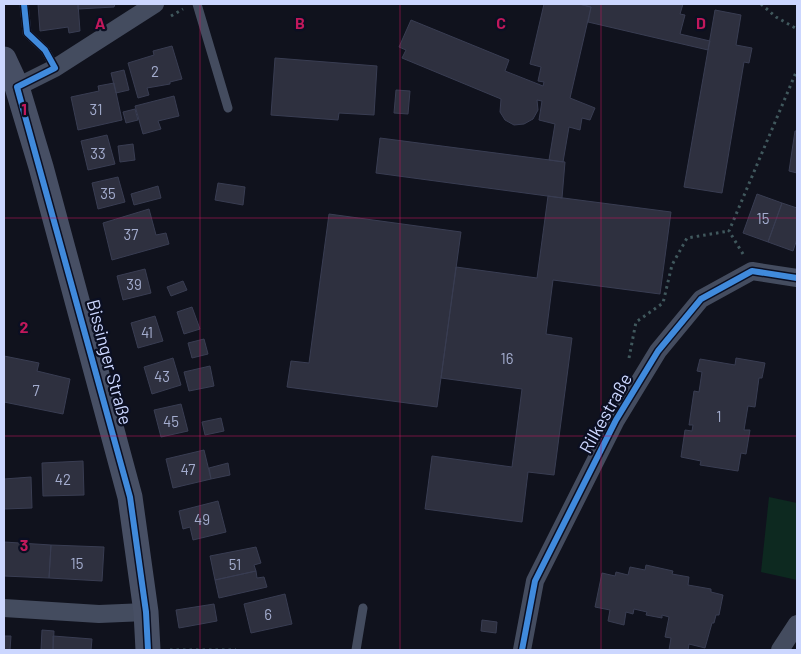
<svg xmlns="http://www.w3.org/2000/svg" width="801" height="654" viewBox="0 0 801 654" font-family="Barlow,sans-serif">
	<rect width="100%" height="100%" fill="#10121d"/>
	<path fill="#0d2920" d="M769,497L797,503V580L761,572Z"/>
	<path fill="#2e303f" stroke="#393d52" d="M38,4H78L80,31L69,33L68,27L40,31Z
		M78,4H115L114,7L78,9Z
		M544,4H579L591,7L570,98L595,108L590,120L582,118L580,130L569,127L563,162L549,160L555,124L539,120L542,101L537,100L538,110L533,119L524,124L514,125L505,120L500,112L501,99L402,58L406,50L399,47L411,20L509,60L505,71L543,86L544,82L538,81L541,67L530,64Z
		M579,4H683L680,14L685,15L680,34L710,41L708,50L588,22L591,7Z
		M715,10L741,15L736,45L752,48L749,63L744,62L722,193L684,187Z
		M172,46L182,79L170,82V84L147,88L149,95L138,98L128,63L154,55L153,51Z
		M275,58L377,66L374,115L339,113L338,120L271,115Z
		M124,70L129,90L116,93L111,73Z
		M114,83L122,120L78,130L71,97L99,91L98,86Z
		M396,90L410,91L408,114L394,113Z
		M174,96L179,116L158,121L161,129L143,134L135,106Z
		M135,109L138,120L126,123L123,112Z
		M795,131H797V173L789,171Z
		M107,135L115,164L88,170L81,141Z
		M380,138L565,162L562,198L376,173Z
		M133,144L135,160L120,162L118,146Z
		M118,177L125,202L98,209L92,183Z
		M218,183L245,187L243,205L215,200Z
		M158,186L161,198L134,205L131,194Z
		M757,194L782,203L768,242L743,233Z
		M548,196L671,212L660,294L553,280L546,334L572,338L554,475L528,472L522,522L425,509L432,456L512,467L522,389L441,378L456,267L537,278Z
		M782,203L797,208V239L793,251L768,242Z
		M149,209L156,235L166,233L169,244L112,260L103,223Z
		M329,214L461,232L437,407L287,387L291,361L309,363Z
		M145,269L151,293L123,300L117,276Z
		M183,281L187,290L171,296L167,287Z
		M192,307L200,329L184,334L177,312Z
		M155,316L163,341L138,348L131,323Z
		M204,339L208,354L192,358L188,343Z
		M4,356L39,363L37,371L70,379L63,414L4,402Z
		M173,358L181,385L152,394L144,367Z
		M736,358L765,363L762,378H759L755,407L748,406L744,430H750L746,454L741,453L738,471L700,465L701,461L681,457L685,430L692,431L693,425H689L694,391L699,392L702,372L697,371L700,359L735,365Z
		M210,366L214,386L189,391L184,372Z
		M181,404L188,431L161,437L154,410Z
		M221,418L224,431L205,435L202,422Z
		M204,450L211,479L173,488L166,459Z
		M83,461L84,495L43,496L42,463Z
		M228,463L230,475L211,479L209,468Z
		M31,477L32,508L4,509V479Z
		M218,501L226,532L193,540L190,527L183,529L179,511Z
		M4,542L51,545L49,578L4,576Z
		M51,545L104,547L102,581L49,578Z
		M256,547L261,563L254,565L256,571L215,580L210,556Z
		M646,565L673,571L672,574L689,577L688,585L711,589V592L723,595L719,615H716L714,623H712L705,648L689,644L688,650H669L671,638L665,637L669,617L662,615V618L646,615L647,612L634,609L633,614L626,612L624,625L608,621L610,610L595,607L602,573L615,576L616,572L628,575L630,567L645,570Z
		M256,571L257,578L264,577L267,587L219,598L215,580Z
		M285,594L292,624L251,633L244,604Z
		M214,604L217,621L179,628L176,610Z
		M482,620L497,622L496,633L481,631Z
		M42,630L54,631L53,650H41Z
		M4,636H11L10,650H4Z
		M53,636L92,639L91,650H53Z"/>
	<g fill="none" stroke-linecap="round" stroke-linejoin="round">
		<path stroke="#40585d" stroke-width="3" stroke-dasharray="2.5 4" stroke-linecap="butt" d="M761,4L776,17L797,29
			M171,16L183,9
			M743,254L729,231L797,70
			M629,358L636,322L663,303L672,265L687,238L729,231
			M170,650H236"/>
		<path stroke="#444c5f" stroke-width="9" d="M24,4L27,33L45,50L55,68
			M197,4L228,108
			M356,650L363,608"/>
		<path stroke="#444c5f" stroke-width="18" d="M17,87L55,68L155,4
			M4,608L99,614L146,612
			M522,650L535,581L616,420L658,351L701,299L752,271L797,278
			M780,650L797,624"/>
		<path stroke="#474f64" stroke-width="25" d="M4,59L17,87L41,167L130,497L146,612L148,650"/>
		<g stroke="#0b0f22" stroke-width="9">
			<path id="cycleway" d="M24,4L27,33L45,50L55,68L17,87L130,497L146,612L148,650
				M522,650L535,581L616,420L658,351L701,299L752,271L797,278"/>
		</g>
		<use href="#cycleway" stroke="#408adc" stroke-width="6"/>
	</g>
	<path fill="none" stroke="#c2185b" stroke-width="1" stroke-opacity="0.55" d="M200,4V650M400,4V650M601,4V650M4,218H797M4,436H797"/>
	<g text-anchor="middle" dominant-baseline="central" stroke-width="4.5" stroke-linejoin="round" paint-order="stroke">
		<g font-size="15" fill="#a4adcf">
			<text x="155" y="71">2</text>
			<text x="96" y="109">31</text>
			<text x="98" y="153">33</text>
			<text x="108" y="193">35</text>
			<text x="763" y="218">15</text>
			<text x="131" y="234">37</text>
			<text x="134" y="284">39</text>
			<text x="147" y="332">41</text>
			<text x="507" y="358">16</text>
			<text x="162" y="376">43</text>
			<text x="36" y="390">7</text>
			<text x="719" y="416">1</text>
			<text x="171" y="421">45</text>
			<text x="188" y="469">47</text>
			<text x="63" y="479">42</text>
			<text x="202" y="519">49</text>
			<text x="77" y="563">15</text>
			<text x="235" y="564">51</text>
			<text x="268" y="614">6</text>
		</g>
		<g font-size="18" fill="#ccd7ff" stroke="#0b0f22">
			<text transform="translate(110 362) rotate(75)">Bissinger Straße</text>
			<text transform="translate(605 413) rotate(-61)">Rilkestraße</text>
		</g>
	</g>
	<g font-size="16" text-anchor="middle" font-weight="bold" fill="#c2185b" stroke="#0b0f22" stroke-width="4.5" stroke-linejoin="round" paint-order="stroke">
		<text x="100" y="29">A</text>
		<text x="300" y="29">B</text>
		<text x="501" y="29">C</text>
		<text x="701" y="29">D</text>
		<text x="24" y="115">1</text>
		<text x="24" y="333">2</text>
		<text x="24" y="551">3</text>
	</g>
	<rect width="801" height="654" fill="none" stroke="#ccd7ff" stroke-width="10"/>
</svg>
